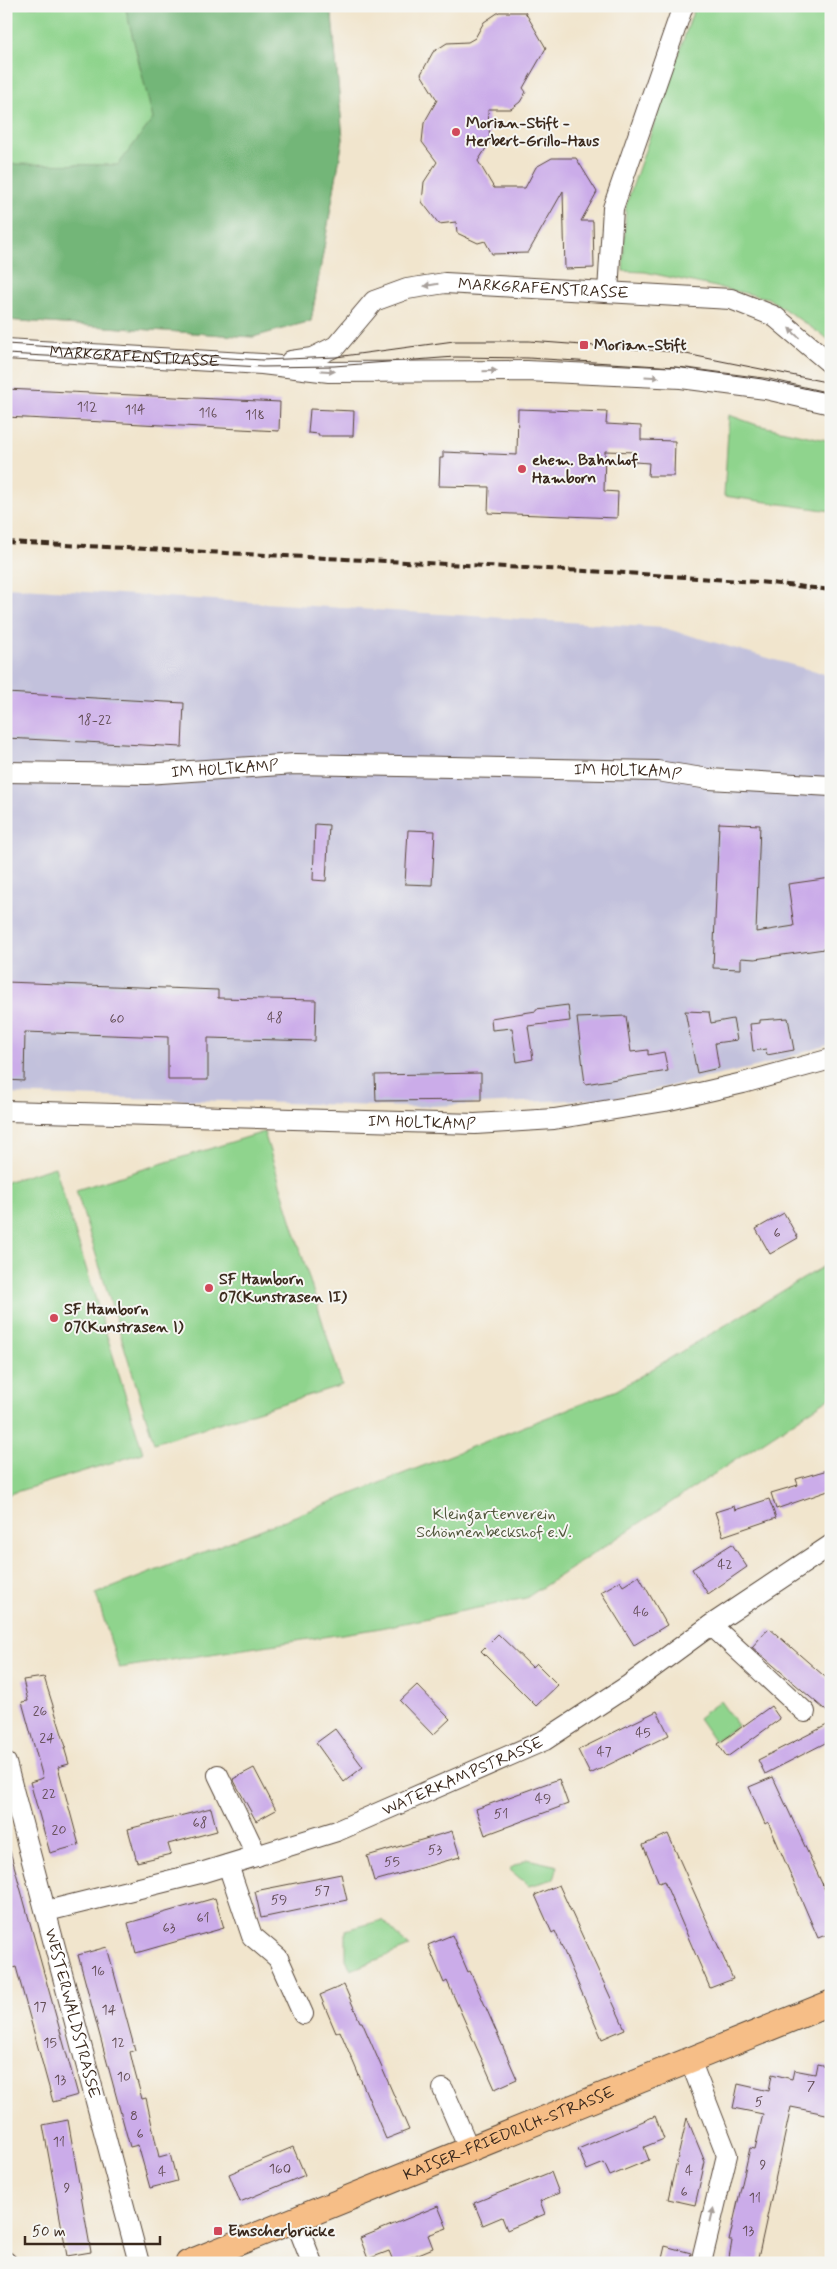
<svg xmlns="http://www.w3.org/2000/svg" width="837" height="2269" viewBox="0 0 837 2269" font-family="Mynerve,sans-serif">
	<rect width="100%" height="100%" fill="#f6f6f2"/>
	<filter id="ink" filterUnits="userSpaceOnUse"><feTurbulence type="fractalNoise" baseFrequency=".02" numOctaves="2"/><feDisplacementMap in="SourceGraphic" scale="10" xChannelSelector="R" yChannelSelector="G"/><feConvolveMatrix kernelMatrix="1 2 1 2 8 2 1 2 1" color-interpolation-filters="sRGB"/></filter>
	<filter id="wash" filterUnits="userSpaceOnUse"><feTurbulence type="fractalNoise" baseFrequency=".0096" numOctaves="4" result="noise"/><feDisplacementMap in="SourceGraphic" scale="20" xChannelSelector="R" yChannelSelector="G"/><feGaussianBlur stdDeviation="1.12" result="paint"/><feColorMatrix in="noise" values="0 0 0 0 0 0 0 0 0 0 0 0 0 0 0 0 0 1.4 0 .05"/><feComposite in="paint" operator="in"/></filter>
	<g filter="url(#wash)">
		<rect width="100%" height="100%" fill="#f1e5cd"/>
		<path fill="#c2c1dc" d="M6,587L664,628L831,676V1044L759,1066L617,1098L409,1107L6,1094Z"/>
		<path fill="#8fd48d" stroke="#657f56" d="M6,6H329L332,16L343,139L311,321L253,337L6,320Z
			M695,6H831V341L768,298L645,272L623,271L626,205Z
			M729,415L757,425L831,441V511L724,496Z
			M264,1132L342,1385L154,1443L76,1190Z
			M55,1167L143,1453L6,1495V1182Z
			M831,1262V1397L526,1598L375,1629L119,1668L96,1594L617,1390Z
			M720,1701L738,1726L714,1741L698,1718Z
			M527,1859L558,1866L554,1879L529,1886L509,1869Z
			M383,1920L409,1947L351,1970L346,1959V1930Z"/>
		<path fill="#73b678" stroke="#57704b" d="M125,6H329L332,16L343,139L311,321L253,337L6,320V164L118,165L153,119Z"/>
		<g id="blocks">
			<path fill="#cbace9" d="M499,12H525L546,48L523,88L526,92L520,102L511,109H488L490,142L478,161L494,188H525L536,167L552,158H576L597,192L581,221H593L594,268L565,269L563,191L528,253L492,254L485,241L478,243L457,233L456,222L439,224L422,202L424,182L437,162L422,142L424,123L437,100L421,74L433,52L447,43L468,42L475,38L484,22Z
				M6,389L280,402L279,431L6,417Z
				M310,409L354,411L353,436H318L319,434L308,433Z
				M518,409L607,412L606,424L641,426V440L675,441L674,476H648L649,463L635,462L636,452L605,451L604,491L618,492L617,518L488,513L489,487L439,486L440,458H443V452L517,455Z
				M6,693L184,703L182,747L6,738Z
				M719,823L760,825L756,932L794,926L788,884L831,878V948L755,959L741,958V969L713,968Z
				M315,824L329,825L326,881L313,880Z
				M408,830L435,831L432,885L405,884Z
				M6,982L218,990V998L316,1000L315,1041L208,1038V1080H168V1037L25,1032L24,1081L6,1080Z
				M568,1005L570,1021L528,1026L533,1059L517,1062L512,1028L492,1030L491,1018L536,1011V1009Z
				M685,1011L709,1012L711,1023L733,1019L737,1040L715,1043L719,1068L697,1073Z
				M626,1016L631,1052L648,1050V1055L664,1052L668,1071L585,1084L577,1018Z
				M788,1018L794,1050L767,1055L766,1049L753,1051L750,1024L760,1023V1020Z
				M481,1073V1100L376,1101L375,1075Z
				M784,1213L798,1238L770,1254L756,1229Z
				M831,1469V1490L776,1509L771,1493L798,1485L796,1479Z
				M769,1499L776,1518L723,1536L715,1512L734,1506L735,1510Z
				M732,1544L747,1567L708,1594L692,1569Z
				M639,1576L667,1625L634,1645L601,1592L620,1581L623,1586Z
				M769,1628L831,1682V1715L752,1647Z
				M498,1634L532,1667L536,1663L558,1685L536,1706L481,1651Z
				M44,1677L66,1747H64L69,1764L58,1767L79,1845L50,1853L30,1782L43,1778L22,1702L28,1701L23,1680Z
				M417,1685L450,1719L433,1735L400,1701Z
				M771,1706L780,1719L727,1757L718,1744Z
				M657,1711L669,1735L590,1774L578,1750Z
				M831,1723V1740L765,1774L758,1760Z
				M335,1729L363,1767L344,1782L316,1743Z
				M254,1768L276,1810L256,1821L233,1779Z
				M773,1777L831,1903V1933L818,1938L768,1822L765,1824L749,1787Z
				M559,1779L568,1804L485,1835L476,1809Z
				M211,1808L217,1831L168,1844L171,1854L137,1862L128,1829Z
				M452,1831L460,1857L374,1881L367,1856Z
				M668,1834L733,1979L710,1988L664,1881L659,1883L643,1845Z
				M6,1851H10L78,2095L53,2102L16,1967L6,1970Z
				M341,1874L347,1900L261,1918L255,1891Z
				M559,1885L625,2029L602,2039L555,1931L552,1933L535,1895Z
				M215,1898L224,1928L136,1953L128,1923Z
				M452,1935L468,1972L470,1971L517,2079L495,2089L447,1981L444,1983L428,1945Z
				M107,1947L135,2050L130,2052L134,2069L142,2099L146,2098L159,2157L170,2154L177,2181L150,2188L138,2145L130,2147L78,1955Z
				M344,1985L360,2022H362L409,2130L386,2139L340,2031L336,2033L320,1995Z
				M817,2064L831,2067V2115L791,2107L757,2263H728L732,2241H729L750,2148L755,2149L763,2114L733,2108L738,2084L769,2091L772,2074L792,2079L794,2070L815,2074Z
				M655,2116L664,2139L644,2147L649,2160L610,2176L604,2163L587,2170L578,2149Z
				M687,2118L705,2162L695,2205L668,2199Z
				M68,2120L91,2252L67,2256L43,2125Z
				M293,2147L305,2175L240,2202L229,2174Z
				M551,2172L559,2193L540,2201L545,2214L507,2230L502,2217L483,2225L474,2203Z
				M438,2206L447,2228L428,2235L433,2248L397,2263H394L389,2251L368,2259L360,2238Z
				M665,2246L691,2253L689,2263H661Z"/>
		</g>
	</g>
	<g filter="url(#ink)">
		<use href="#blocks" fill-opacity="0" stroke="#564638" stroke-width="1"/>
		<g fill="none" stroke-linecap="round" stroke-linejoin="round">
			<g stroke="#564638" stroke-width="22">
				<g id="minor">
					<path d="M608,292L613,208L683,6"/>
					<path id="s1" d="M6,349L262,364L329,372L527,371L681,378L766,389L831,404"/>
					<path id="s2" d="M291,361L312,358L336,346L374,301L407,289L445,283L731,299L774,316L831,364"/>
					<path id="s3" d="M6,772L146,774L295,764L657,771L709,779L831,786"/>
					<path id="s4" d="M6,1111L475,1124L554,1119L665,1101L743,1083L831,1059"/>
					<path d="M711,1625L805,1712"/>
					<path id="s5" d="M6,1763L139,2263"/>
					<path d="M218,1775L257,1856"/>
					<path d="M228,1865L252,1936L278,1958L303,2014"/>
					<path id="s6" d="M47,1911L204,1872L337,1831L545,1740L629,1685L711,1625L831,1545"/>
					<path d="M690,2060L727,2155L701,2263"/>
					<path d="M443,2089L469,2149"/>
					<path d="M295,2219L312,2263"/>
					<path d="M6,2262L7,2263"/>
				</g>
			</g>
			<g stroke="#564638" stroke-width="27">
				<g id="major">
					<path id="s7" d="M188,2263L831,2003"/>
				</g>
			</g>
			<use href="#minor" stroke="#fff" stroke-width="20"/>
			<use href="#major" stroke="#f6be87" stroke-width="25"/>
			<path stroke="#3b2a1e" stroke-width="1" d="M6,344L262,360L336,357L454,341H529L676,352L831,383
				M6,354L262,367L334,366L455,357L528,358L675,367L762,379L831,394"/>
			<path stroke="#3b2a1e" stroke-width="4" stroke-dasharray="8 4" stroke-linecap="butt" d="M6,542L626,573L770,583L831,590"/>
		</g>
		<defs><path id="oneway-solid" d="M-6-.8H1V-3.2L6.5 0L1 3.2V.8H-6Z" transform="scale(1.25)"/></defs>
		<g fill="#a79f9a">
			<use href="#oneway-solid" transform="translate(431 285) rotate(171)"/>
			<use href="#oneway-solid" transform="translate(794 333) rotate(-137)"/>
			<use href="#oneway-solid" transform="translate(328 371) rotate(4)"/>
			<use href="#oneway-solid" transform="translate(490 371) rotate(-1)"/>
			<use href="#oneway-solid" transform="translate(652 377) rotate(3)"/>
			<use href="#oneway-solid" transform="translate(712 2215) rotate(-77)"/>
		</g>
	</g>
	<g fill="#d1495b" stroke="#f6f6f2" stroke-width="2">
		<circle cx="456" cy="132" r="5"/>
		<rect x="579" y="340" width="10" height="10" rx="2.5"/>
		<circle cx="522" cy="469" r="5"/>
		<circle cx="209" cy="1288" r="5"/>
		<circle cx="54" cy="1318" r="5"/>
		<rect x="213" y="2226" width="10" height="10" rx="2.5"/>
	</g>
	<g text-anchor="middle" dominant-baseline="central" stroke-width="4" stroke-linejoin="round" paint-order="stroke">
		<g font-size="14" fill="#5f4a51">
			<text x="87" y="407">112</text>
			<text x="135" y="410">114</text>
			<text x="208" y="413">116</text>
			<text x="255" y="415">118</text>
			<text x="95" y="720">18-22</text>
			<text x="275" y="1018">48</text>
			<text x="117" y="1019">60</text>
			<text x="777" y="1233">6</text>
			<text x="725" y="1565">42</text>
			<text x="641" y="1612">46</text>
			<text x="40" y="1711">26</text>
			<text x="643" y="1733">45</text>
			<text x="47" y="1738">24</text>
			<text x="604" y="1752">47</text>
			<text x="49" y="1794">22</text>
			<text x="543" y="1799">49</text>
			<text x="501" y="1814">51</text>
			<text x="200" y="1823">68</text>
			<text x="59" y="1830">20</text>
			<text x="435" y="1850">53</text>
			<text x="392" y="1862">55</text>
			<text x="322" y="1891">57</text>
			<text x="279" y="1900">59</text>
			<text x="203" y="1918">61</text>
			<text x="169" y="1928">63</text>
			<text x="98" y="1971">16</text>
			<text x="40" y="2007">17</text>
			<text x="109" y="2010">14</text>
			<text x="50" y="2043">15</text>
			<text x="118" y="2043">12</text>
			<text x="124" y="2077">10</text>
			<text x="60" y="2080">13</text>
			<text x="811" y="2086">7</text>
			<text x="759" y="2102">5</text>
			<text x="134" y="2116">8</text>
			<text x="140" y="2134">6</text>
			<text x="59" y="2142">11</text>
			<text x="763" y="2165">9</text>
			<text x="280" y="2169">160</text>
			<text x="689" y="2171">4</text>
			<text x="162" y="2172">4</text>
			<text x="67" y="2188">9</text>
			<text x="684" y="2192">6</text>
			<text x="755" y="2198">11</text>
			<text x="748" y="2231">13</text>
		</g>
		<g font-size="16" font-weight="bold" fill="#3b2a1e" stroke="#f6f6f2" text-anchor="start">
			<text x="466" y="123">Morian-Stift -<tspan x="466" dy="18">Herbert-Grillo-Haus</tspan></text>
			<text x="594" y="345">Morian-Stift</text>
			<text x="532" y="460">ehem. Bahnhof<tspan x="532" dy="18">Hamborn</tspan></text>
			<text x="219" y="1279">SF Hamborn<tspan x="219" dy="18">07(Kunstrasen II)</tspan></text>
			<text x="64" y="1309">SF Hamborn<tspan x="64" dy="18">07(Kunstrasen I)</tspan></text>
			<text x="228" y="2231">Emscherbrücke</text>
		</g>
		<g font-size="16" fill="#3b2a1e" stroke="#f6f6f2">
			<text stroke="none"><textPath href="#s2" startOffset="279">MARKGRAFENSTRASSE</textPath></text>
			<text stroke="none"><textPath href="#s1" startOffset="129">MARKGRAFENSTRASSE</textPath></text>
			<text stroke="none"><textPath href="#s3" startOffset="219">IM HOLTKAMP</textPath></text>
			<text stroke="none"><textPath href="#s3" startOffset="622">IM HOLTKAMP</textPath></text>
			<text stroke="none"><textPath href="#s4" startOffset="416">IM HOLTKAMP</textPath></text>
			<text stroke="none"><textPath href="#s6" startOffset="438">WATERKAMPSTRASSE</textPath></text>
			<text stroke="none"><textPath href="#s5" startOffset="259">WESTERWALDSTRASSE</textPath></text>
			<text stroke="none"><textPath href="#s7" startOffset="346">KAISER-FRIEDRICH-STRASSE</textPath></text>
		</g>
		<g font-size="16" fill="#50543a" stroke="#f6f6f2">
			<text x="494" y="1514">Kleingartenverein<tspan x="494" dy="18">Schönnenbeckshof e.V.</tspan></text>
		</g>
	</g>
	<rect width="837" height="2269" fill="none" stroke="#f6f6f2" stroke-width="25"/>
	<path d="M25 2236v8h135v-8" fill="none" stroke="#3b2a1e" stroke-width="2.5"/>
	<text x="32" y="2236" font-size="15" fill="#3b2a1e" stroke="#f6f6f2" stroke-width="4" paint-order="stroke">50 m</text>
</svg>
